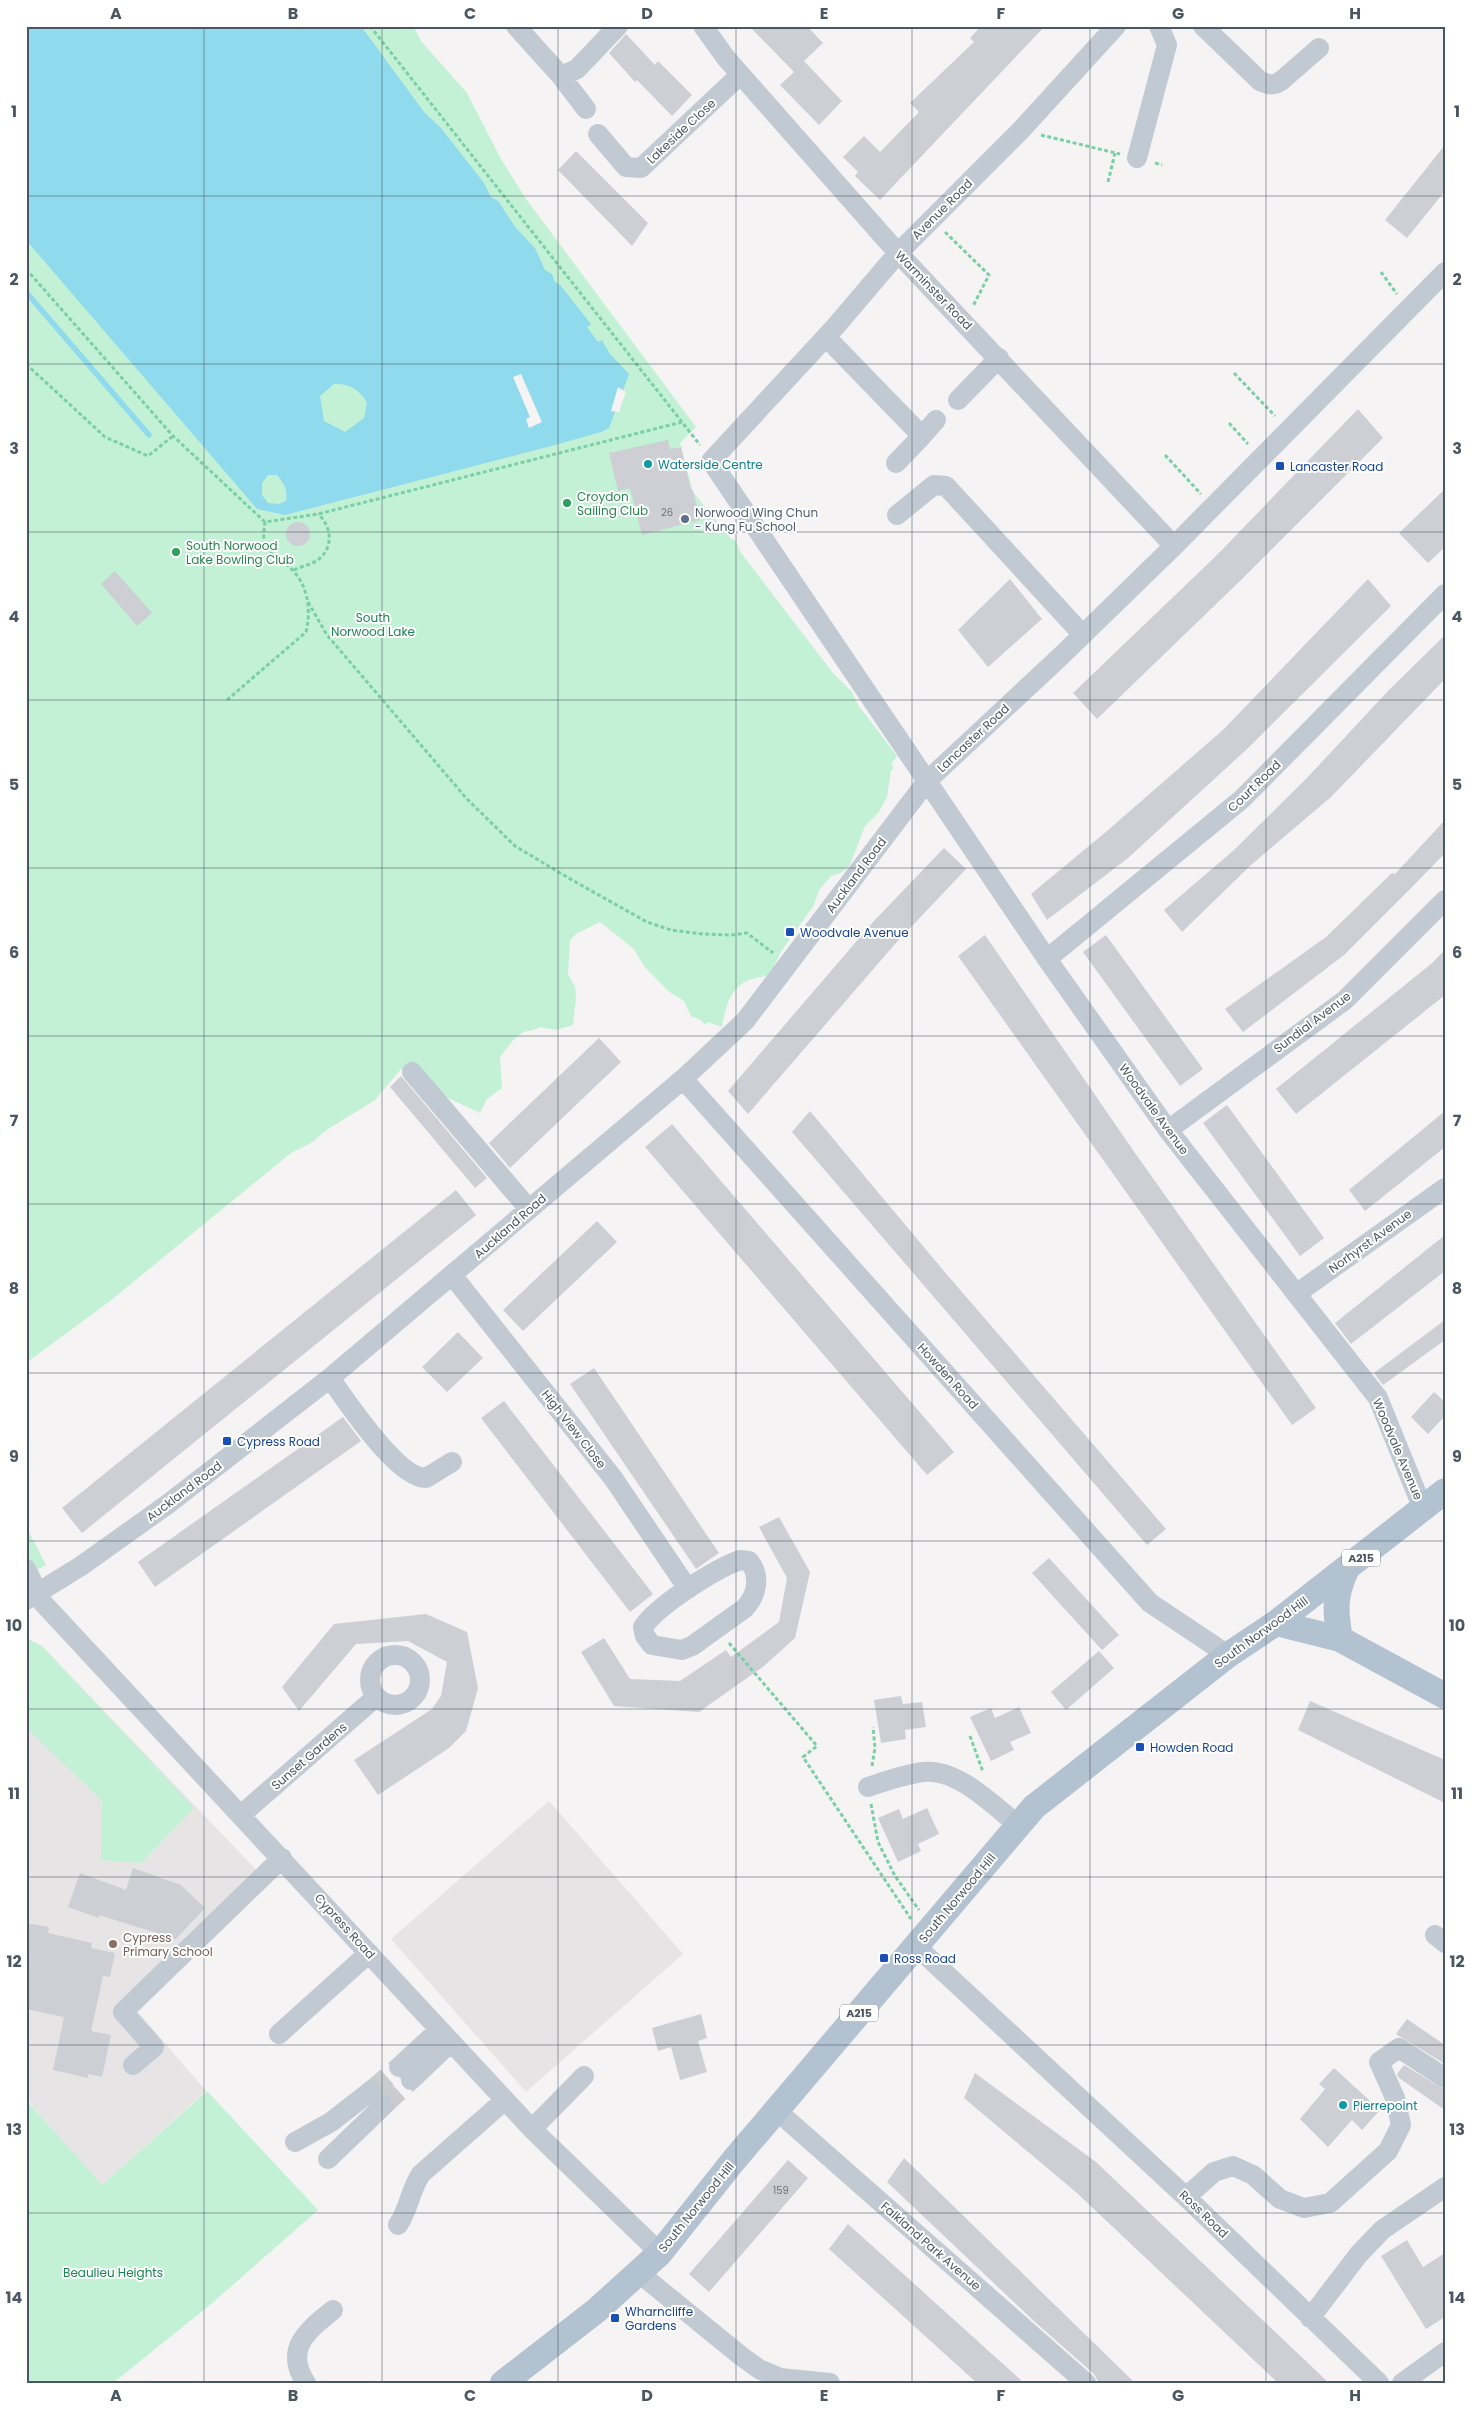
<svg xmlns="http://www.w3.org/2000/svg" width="1471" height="2409" viewBox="0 0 1471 2409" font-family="Poppins,sans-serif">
	<rect width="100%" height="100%" fill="#f5f3f3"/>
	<path fill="#e6e4e5" d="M26,1638L42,1646L268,1882L133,2006L206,2091L102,2185L52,2131L26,2098Z
		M549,1801L683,1954L526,2092L391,1939Z"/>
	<path fill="#c3f1d5" d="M26,26H413L421,41L467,93L501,159L526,199L696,427L680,443L693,492L731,539L735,540L741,553L833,673L852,692L858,705L897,756L892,763L893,769L891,770L887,797L879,812L865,826L850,865L841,873L831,876L819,890L814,905L782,950L769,976C734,979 728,995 722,1027L708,1022L705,1025L701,1020L691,1016L684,1001L668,991L644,966L634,949L600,922L576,934L570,941L568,974L575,987L576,997L573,1025L556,1030L540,1027C533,1031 530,1030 524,1032C514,1036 507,1049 500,1057L502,1088L487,1099L480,1113L446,1097L413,1068L401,1069L375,1100L328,1129L311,1143L291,1153L110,1301L26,1363Z
		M26,1526L46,1565L26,1576Z
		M26,1638L42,1646L194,1808L141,1863L101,1860L102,1801L26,1727Z
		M207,2091L318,2210L211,2304L113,2383H26V2100L102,2185Z"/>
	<path fill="#90daee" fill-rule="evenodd" d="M26,26H361L424,112L441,128L484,183L491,197L498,201L516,228L535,248L545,270L552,274L555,282L560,285L591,324L587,327L598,342L602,340L610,354L629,374L609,428L601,432L555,445L285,515L257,509L26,240ZM334,384C350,383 359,390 367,402L364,418L345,432L324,421L320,396ZM268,475H277C284,484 288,489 286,501L279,504L268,503L262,495V483Z"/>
	<path fill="#f5f3f3" d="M521,374L542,422L529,428L526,419L530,417L513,377Z
		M618,387L626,392L624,397L619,412L611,411Z"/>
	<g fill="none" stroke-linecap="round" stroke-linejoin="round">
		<path stroke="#90daee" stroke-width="5.5" d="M26,292L149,435"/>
	</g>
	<path fill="#cdcfd5" d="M749,26H807L823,43L804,61L842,101L819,125L780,85L794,72Z
		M981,26H1045L880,200L855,176L858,172L843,157L864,136L880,152L919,112L910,103L974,42L970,38Z
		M626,34L655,65L658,61L692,95L672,116L637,80L635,82L609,53Z
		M1445,145V191L1407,238L1385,220Z
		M576,151L648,223L632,246L558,170Z
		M1358,409L1383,438L1241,580L1097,719L1073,693L1217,555Z
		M668,440L670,449L681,447L691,490H693L700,520L642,535L630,488L618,491L609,453Z
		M1445,489V547L1428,563L1399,533Z
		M286 534a12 12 0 1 1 24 0a12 12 0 1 1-24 0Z
		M115,571L152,613L137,626L101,584Z
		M1010,579L1042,619L988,667L958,630Z
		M1368,579L1391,606L1247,749L1128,858L1047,920L1031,894L1107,831L1224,729Z
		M1445,635V679L1331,797L1251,865L1182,932L1164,910L1234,850L1306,779L1388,691Z
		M1445,820V853L1416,883L1344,955L1243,1032L1225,1009L1326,937L1392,873L1395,874Z
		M944,848L966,869L895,944L748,1114L728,1091L873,922Z
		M985,935L1135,1153L1316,1408L1292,1425L958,956Z
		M1106,935L1203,1069L1180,1086L1083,952Z
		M1445,950V995L1296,1114L1276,1089L1431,964Z
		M599,1038L621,1062L510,1168L489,1143Z
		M401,1076L487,1178L475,1188L390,1087Z
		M1227,1105L1324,1238L1300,1256L1203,1123Z
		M810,1111L943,1270L1166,1529L1147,1545L792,1132Z
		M1445,1111V1147L1365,1211L1349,1190Z
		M672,1124L954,1452L927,1475L645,1147Z
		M456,1190L476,1215L82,1533L62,1508Z
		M597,1221L617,1242L523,1331L503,1310Z
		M1445,1235V1271L1351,1344L1335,1323Z
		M1445,1320V1340L1383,1385L1374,1373Z
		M458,1332L483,1358L447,1392L422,1367Z
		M594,1368L719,1553L696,1569L570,1384Z
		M1434,1392L1445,1402V1416L1428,1434L1411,1417Z
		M504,1401L653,1594L630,1612L481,1418Z
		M343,1417L361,1441L155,1587L138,1562Z
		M779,1517L810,1572L795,1638L764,1666L699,1712L614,1706L581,1652L604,1638L630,1679L680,1681L726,1650L731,1657L779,1622L787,1578L759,1527Z
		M1049,1558L1119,1635L1102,1650L1032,1573Z
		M426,1614L467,1632L478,1688L466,1731L449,1748L378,1795L354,1760L432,1709L441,1696L447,1662L408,1641L356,1644L299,1711L282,1687L334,1624Z
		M1099,1651L1114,1668L1066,1710L1051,1692Z
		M901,1696L903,1704L922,1702L926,1727L905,1730L906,1739L881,1743L874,1700Z
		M1310,1701L1445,1760V1803L1298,1730Z
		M1019,1707L1031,1733L1010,1742L1014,1750L991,1761L970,1717L991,1708L995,1718Z
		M927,1808L939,1834L918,1844L921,1851L898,1862L878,1818L899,1809L903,1819Z
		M133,1868L181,1885L205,1908L176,1939L99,1915V1918L68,1907L80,1873L126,1890Z
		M26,1923L49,1927L48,1933L92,1943L91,1948L115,1953L110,1977L103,1976L91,2031L111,2035L102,2077L88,2074V2078L53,2070L64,2017L26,2009Z
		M701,2014L707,2038L698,2041L707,2072L680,2080L671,2047L658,2051L652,2028Z
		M1407,2019L1445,2045V2064L1396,2034Z
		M1404,2065L1445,2090V2110L1399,2078L1397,2074Z
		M1334,2068L1380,2110L1362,2130L1352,2120L1328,2147L1300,2119L1325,2089L1319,2084Z
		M975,2073L1096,2162L1329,2383H1278L1077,2193L964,2098Z
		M904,2158L1135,2383H1099L1094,2374L1035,2322L887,2182Z
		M788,2160L808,2178L709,2292L689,2274Z
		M848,2224L1024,2383H977L829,2249Z
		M1407,2240L1423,2267L1445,2253V2317L1426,2329L1381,2256Z"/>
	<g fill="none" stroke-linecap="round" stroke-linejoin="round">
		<path stroke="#caccce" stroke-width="20" stroke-dasharray="20 10" stroke-linecap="butt" d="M372,2090L399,2067
			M384,2105L411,2080"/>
		<path stroke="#7ad0a6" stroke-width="3" stroke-dasharray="4 2.5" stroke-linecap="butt" d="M370,26L682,422
			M1041,135L1120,154
			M1155,163L1162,165
			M1108,182L1115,153
			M945,232L989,275L973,306
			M26,269L173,436L265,522L318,514L682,422L700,445
			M1381,272L1397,294
			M26,364L105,437L148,456L173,436
			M1234,373L1275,416
			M1229,423L1248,444
			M1165,455L1201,494
			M294,570C302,566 314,564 320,558C334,546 331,525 318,514
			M308,602L327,635L467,799L515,846L572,880L647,922L671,930L702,934L731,935L747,933L773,953
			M227,700L306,632C312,606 307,581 286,564C280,559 272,555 267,549C262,541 264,531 265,522
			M729,1643L817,1746L803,1757L911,1919
			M970,1736L983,1772
			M872,1766L875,1748L873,1727
			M871,1804L878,1842L895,1876L919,1910"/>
		<path stroke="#c1cad2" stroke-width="20" d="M516,26L561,76L577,69L618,26
			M703,26L726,58L898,253L1174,546
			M1116,26L1021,130L898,253L835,327L711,461L1047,959L1168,1130L1378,1398L1423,1509
			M1203,26L1260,81C1269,85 1273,86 1281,81L1319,48
			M561,76L586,109
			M598,134L626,167L641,168L740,75
			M1137,158L1167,45L1159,26
			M826,337L922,436L896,463
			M958,400L999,358
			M922,436L936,420
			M897,515L934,485L946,486L1083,635
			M1047,959L1242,799L1445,594
			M412,1072L529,1209
			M683,1079L1150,1603L1228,1655
			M1168,1130L1345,1000L1445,900
			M452,1275L613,1478L688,1589
			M1296,1294L1445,1188
			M330,1378C347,1402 397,1478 426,1478L452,1462
			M740,1560L749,1561C761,1576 757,1595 745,1608L692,1646L682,1650L652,1645L645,1636L643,1627C658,1605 715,1569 740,1560Z
			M26,1569L43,1603L532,2129L660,2253
			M26,1600L81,1566L168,1504L330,1378L683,1079L745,1021L927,781L1061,656L1174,546L1445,272
			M370 1680a25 25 0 1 1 50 0a25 25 0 1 1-50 0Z
			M868,1787C886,1781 905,1774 924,1772C957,1768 994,1806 1018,1825
			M242,1814L376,1697
			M1435,1935L1445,1943
			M917,1947L1186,2197L1379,2383
			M279,2034L369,1953
			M133,2065L154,2047L123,2012L282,1858
			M399,2067L439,2030
			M411,2080L451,2042
			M776,2110L1086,2383
			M532,2129L584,2076
			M295,2142L331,2122L372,2090
			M328,2159L384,2105
			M1186,2197L1214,2172L1233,2166L1253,2175L1280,2199L1304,2208L1330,2203L1388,2151L1401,2125L1395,2098L1379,2062L1399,2048L1445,2078
			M398,2225C409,2209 410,2190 421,2174L505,2100
			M639,2273L741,2356L759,2369L780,2378L830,2383
			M1310,2318L1359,2254L1382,2230L1445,2187
			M306,2383C283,2349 308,2330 333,2310
			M1402,2383L1445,2352"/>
		<path stroke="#b3c2d1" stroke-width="26" d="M1276,1623L1340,1639L1445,1696
			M1340,1639C1335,1611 1334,1595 1347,1568
			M503,2383L597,2310L660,2253L734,2160L1034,1807L1228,1655L1276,1623L1445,1491"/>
	</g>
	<path fill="none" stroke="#4a5661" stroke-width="1" stroke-opacity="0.55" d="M204,26V2383M382,26V2383M558,26V2383M736,26V2383M912,26V2383M1090,26V2383M1266,26V2383M26,196H1445M26,364H1445M26,532H1445M26,700H1445M26,868H1445M26,1036H1445M26,1204H1445M26,1373H1445M26,1541H1445M26,1709H1445M26,1877H1445M26,2045H1445M26,2213H1445"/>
	<g fill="#0f9aa8" stroke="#fff" stroke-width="2">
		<circle cx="648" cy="464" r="5"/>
		<circle cx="1343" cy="2105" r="5"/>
	</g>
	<g fill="#1a4fb4" stroke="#fff" stroke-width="2">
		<rect x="1275" y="461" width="10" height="10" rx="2.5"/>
		<rect x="785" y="927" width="10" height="10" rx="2.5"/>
		<rect x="222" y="1436" width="10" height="10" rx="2.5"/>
		<rect x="1135" y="1742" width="10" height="10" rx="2.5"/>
		<rect x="879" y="1953" width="10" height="10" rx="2.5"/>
		<rect x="610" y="2313" width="10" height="10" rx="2.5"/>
	</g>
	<g fill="#2e9e5b" stroke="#fff" stroke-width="2">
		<circle cx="567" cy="503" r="5"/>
		<circle cx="176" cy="552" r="5"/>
	</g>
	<circle fill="#5c6f8a" stroke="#fff" stroke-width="2" cx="685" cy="519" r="5"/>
	<circle fill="#8d6e63" stroke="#fff" stroke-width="2" cx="113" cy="1944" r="5"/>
	<g text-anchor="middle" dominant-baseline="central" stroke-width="4" stroke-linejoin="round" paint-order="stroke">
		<g font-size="10" fill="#6b747e">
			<text x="667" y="512">26</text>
			<text x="781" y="2190">159</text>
		</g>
		<g fill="#fff" stroke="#808990" stroke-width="1">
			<rect x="1342" y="1549.5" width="38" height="17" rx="4"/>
			<rect x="840" y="2004.5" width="38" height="17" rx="4"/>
		</g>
		<g font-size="11" font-weight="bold" fill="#4a5661">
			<text x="1361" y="1558">A215</text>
			<text x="859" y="2013">A215</text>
		</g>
		<g font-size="12" fill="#4a5661" stroke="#fff">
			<text transform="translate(681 131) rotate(-43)">Lakeside Close</text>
			<text transform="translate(942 209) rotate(-45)">Avenue Road</text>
			<text transform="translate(934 290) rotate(46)">Warminster Road</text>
			<text transform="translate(973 738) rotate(-43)">Lancaster Road</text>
			<text transform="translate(1254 786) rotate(-44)">Court Road</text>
			<text transform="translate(856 875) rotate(-53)">Auckland Road</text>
			<text transform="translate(1312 1022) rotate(-37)">Sundial Avenue</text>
			<text transform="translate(1154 1109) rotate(54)">Woodvale Avenue</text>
			<text transform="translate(510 1226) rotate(-41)">Auckland Road</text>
			<text transform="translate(1370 1241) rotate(-36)">Norhyrst Avenue</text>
			<text transform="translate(948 1376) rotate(48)">Howden Road</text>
			<text transform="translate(574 1429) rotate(52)">High View Close</text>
			<text transform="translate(1398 1449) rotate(67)">Woodvale Avenue</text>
			<text transform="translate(184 1491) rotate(-37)">Auckland Road</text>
			<text transform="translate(1261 1632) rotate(-36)">South Norwood Hill</text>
			<text transform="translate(309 1756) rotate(-41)">Sunset Gardens</text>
			<text transform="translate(957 1898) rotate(-50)">South Norwood Hill</text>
			<text transform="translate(345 1926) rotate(48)">Cypress Road</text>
			<text transform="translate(696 2207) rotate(-51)">South Norwood Hill</text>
			<text transform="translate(1204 2214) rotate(44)">Ross Road</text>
			<text transform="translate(931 2246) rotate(41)">Falkland Park Avenue</text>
		</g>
		<g font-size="12" fill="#0d838f" stroke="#fff" text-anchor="start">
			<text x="658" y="464">Waterside Centre</text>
			<text x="1353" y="2105">Pierrepoint</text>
		</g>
		<g font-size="12" fill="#164399" stroke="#fff" text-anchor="start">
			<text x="1290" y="466">Lancaster Road</text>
			<text x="800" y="932">Woodvale Avenue</text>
			<text x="237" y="1441">Cypress Road</text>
			<text x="1150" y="1747">Howden Road</text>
			<text x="894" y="1958">Ross Road</text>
			<text x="625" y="2311">Wharncliffe<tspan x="625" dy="14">Gardens</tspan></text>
		</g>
		<g font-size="12" fill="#27864d" stroke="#fff" text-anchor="start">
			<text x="577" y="496">Croydon<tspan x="577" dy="14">Sailing Club</tspan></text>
			<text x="186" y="545">South Norwood<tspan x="186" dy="14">Lake Bowling Club</tspan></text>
		</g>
		<g font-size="12" fill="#4e5e75" stroke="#fff" text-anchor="start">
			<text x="695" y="512">Norwood Wing Chun<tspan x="695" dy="14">- Kung Fu School</tspan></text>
		</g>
		<g font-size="12" fill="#17864f" stroke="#fff">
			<text x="373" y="617">South<tspan x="373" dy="14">Norwood Lake</tspan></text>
			<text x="113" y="2272">Beaulieu Heights</text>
		</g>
		<g font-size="12" fill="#785e54" stroke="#fff" text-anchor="start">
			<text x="123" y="1937">Cypress<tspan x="123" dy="14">Primary School</tspan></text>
		</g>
	</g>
	<rect width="1471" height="2409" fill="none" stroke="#ffffff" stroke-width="55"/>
	<rect x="28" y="28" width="1416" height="2354" fill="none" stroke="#4a5661" stroke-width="2"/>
	<g font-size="16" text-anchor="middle" font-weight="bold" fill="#4a5661">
		<text x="116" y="19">A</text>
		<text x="293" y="19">B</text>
		<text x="470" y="19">C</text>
		<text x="647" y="19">D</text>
		<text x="824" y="19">E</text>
		<text x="1001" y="19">F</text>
		<text x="1178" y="19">G</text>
		<text x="1355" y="19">H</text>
		<text x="14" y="117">1</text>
		<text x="1457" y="117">1</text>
		<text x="14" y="285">2</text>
		<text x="1457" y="285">2</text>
		<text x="14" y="454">3</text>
		<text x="1457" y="454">3</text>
		<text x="14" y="622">4</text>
		<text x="1457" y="622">4</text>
		<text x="14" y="790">5</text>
		<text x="1457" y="790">5</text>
		<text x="14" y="958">6</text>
		<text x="1457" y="958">6</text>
		<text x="14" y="1126">7</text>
		<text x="1457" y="1126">7</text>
		<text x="14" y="1294">8</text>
		<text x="1457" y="1294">8</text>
		<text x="14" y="1462">9</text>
		<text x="1457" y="1462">9</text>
		<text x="14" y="1631">10</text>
		<text x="1457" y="1631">10</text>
		<text x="14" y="1799">11</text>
		<text x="1457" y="1799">11</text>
		<text x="14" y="1967">12</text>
		<text x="1457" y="1967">12</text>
		<text x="14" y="2135">13</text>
		<text x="1457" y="2135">13</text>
		<text x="14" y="2303">14</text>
		<text x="1457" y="2303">14</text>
		<text x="116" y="2401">A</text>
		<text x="293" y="2401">B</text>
		<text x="470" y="2401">C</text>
		<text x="647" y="2401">D</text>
		<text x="824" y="2401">E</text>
		<text x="1001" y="2401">F</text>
		<text x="1178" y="2401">G</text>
		<text x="1355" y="2401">H</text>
	</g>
</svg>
